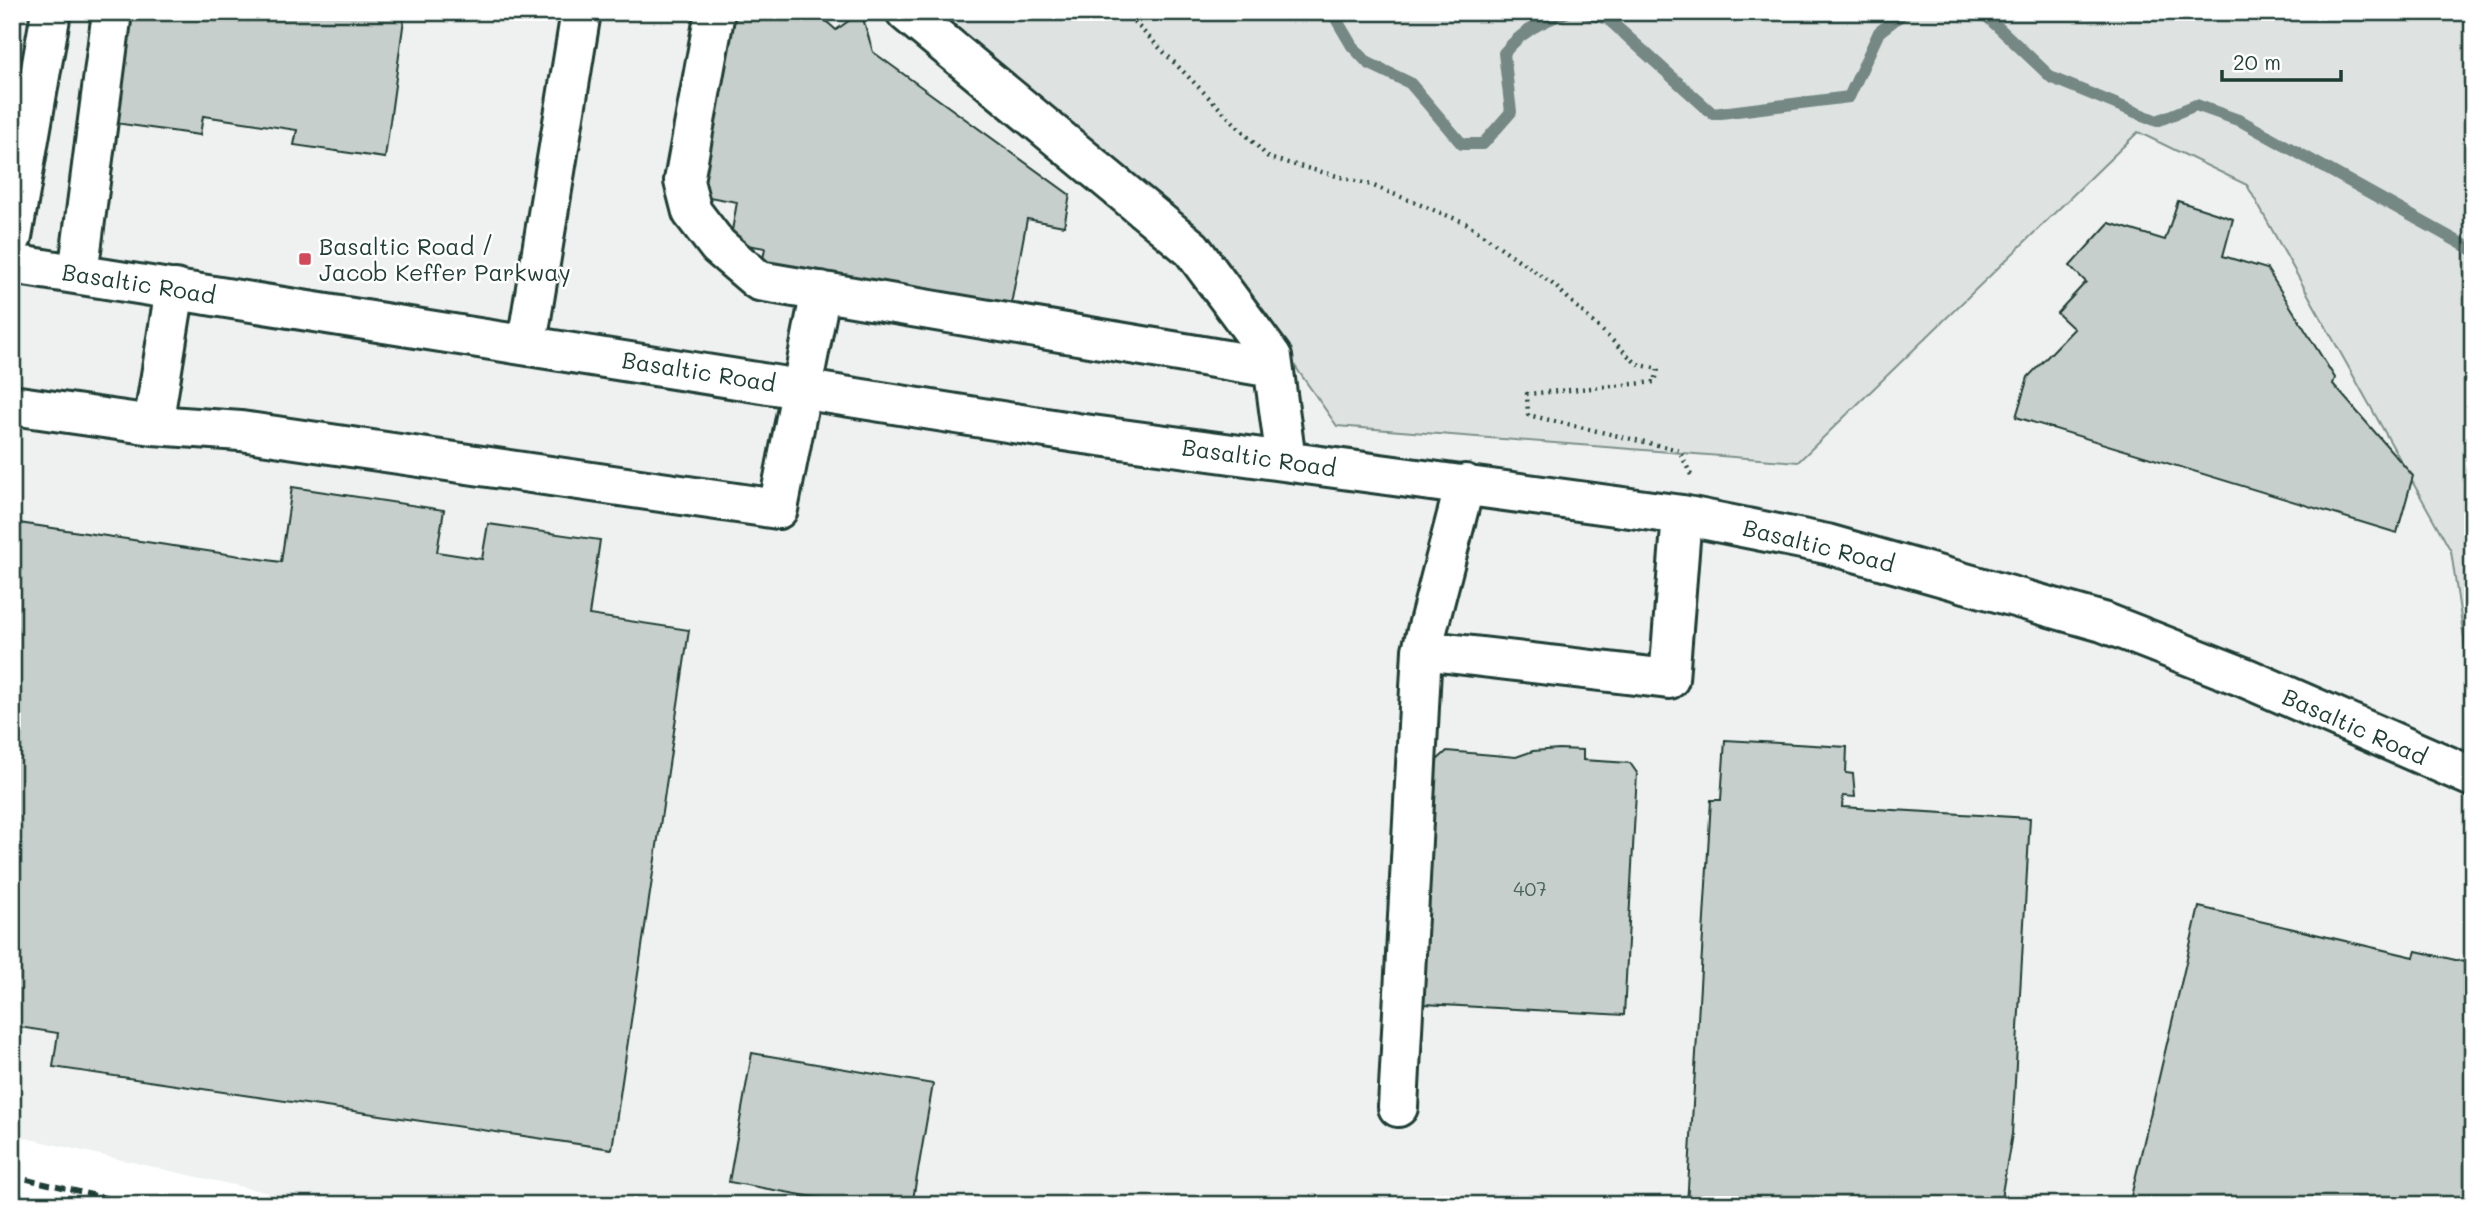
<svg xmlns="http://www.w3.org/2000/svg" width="2485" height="1217" viewBox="0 0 2485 1217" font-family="Mali,sans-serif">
	<rect width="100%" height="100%" fill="#fff"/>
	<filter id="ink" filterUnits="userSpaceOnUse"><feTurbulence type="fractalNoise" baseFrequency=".0143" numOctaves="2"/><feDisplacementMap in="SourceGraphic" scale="14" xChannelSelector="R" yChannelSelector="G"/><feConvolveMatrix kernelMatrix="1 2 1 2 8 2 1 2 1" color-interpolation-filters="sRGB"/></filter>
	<g filter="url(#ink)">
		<path fill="#eef1f0" d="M12,12H892L1229,272L1337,426L1798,462L2138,132L2247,185L2451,551L2473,700V1205H322L12,1135Z"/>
		<path fill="#dee3e2" stroke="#7e908b" stroke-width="2" d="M892,12H2473V700L2451,551L2247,185L2138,132L1798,462L1337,426L1229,272Z"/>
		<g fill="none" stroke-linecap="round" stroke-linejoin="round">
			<path stroke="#758883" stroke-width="12" d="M1332,12L1352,46L1368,63L1410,83L1462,144H1483L1511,112L1504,53C1522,31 1542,21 1568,12
				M1582,12L1608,19L1713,114L1849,97L1879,32L1905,12
				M1982,12L2052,78L2157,121L2196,105L2241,121L2473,250"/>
		</g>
		<path fill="#c7cfcc" stroke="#1f3d34" stroke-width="2" d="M116,12H405L385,158L294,145L297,130L203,116L200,135L101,121Z
			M731,12H816L836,30L861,12L873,52L1070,195L1064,226L1027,219L1009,315L761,270L765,248L730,242L737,202L698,195Z
			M2178,201L2233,219L2223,256L2267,269L2335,378L2333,384L2413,476L2397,533L2016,417L2028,377L2074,329L2057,313L2086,282L2070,266L2109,223L2165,240Z
			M292,487L444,510L437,552L482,559L488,524L600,540L589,615L689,630L612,1149L53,1067L58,1033L12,1026V522L281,562Z
			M1725,740L1847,747L1846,773L1853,774L1855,797L1843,796L1842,807L2030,818L2012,1134L2000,1205H1687L1711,800H1721Z
			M1559,749L1583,750V760L1630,763L1637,773L1624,1015L1424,1004L1436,761L1447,751L1516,757L1533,751Z
			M2199,907L2414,957L2416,951L2473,964V1205H2129Z
			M752,1053L933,1084L912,1205H859L729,1182Z"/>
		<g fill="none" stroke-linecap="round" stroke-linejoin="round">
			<g stroke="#1f3d34" stroke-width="44">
				<path id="minor" d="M715,12L684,181L692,212L718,246L759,281L1273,368
					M906,12L1192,249L1272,357L1286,461
					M12,237L51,12
					M12,264L1077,433L1682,515L1827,544L2103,622L2246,678L2473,777
					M78,274L112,12
					M527,343L581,12
					M12,405L153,425L175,289
					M153,425L241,431L778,509L821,291
					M1422,650L1669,679L1682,515
					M1398,1107L1422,650L1465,484"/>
			</g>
			<path stroke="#1f3d34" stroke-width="4.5" stroke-dasharray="2 5" stroke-linecap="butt" d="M1124,12L1269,158L1371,185L1466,223L1554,285L1637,364L1658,369L1655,382L1527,394L1528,415L1679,450L1691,475"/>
			<use href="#minor" stroke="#fff" stroke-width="38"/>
			<path stroke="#1f3d34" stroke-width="5" stroke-dasharray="10 5" stroke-linecap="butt" d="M12,1176L138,1205
				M12,1195L55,1205"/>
		</g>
	</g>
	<rect fill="#d1495b" stroke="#fff" stroke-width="2.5" x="298" y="252" width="14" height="14" rx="3.5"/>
	<g text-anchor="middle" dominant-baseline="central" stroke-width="5" stroke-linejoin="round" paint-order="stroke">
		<g font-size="19" fill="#49625a">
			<text x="1530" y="888">407</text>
		</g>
		<g font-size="23" fill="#1f3d34" stroke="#fff" text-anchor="start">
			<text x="319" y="246">Basaltic Road /<tspan x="319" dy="26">Jacob Keffer Parkway</tspan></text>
		</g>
		<g font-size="23" fill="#1f3d34" stroke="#fff">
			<text transform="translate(139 283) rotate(9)">Basaltic Road</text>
			<text transform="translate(699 371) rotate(9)">Basaltic Road</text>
			<text transform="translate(1259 457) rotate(8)">Basaltic Road</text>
			<text transform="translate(1819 545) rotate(14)">Basaltic Road</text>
			<text transform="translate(2355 726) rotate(24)">Basaltic Road</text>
		</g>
	</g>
	<rect width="2485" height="1217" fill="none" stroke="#fff" stroke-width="42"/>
	<rect x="21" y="21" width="2443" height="1175" fill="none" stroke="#1f3d34" stroke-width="2.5" filter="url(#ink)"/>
	<path d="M2222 70v10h119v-10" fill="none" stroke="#1f3d34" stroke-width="3.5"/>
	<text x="2233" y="70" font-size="21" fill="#1f3d34" stroke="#ffffff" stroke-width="5" paint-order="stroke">20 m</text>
</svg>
